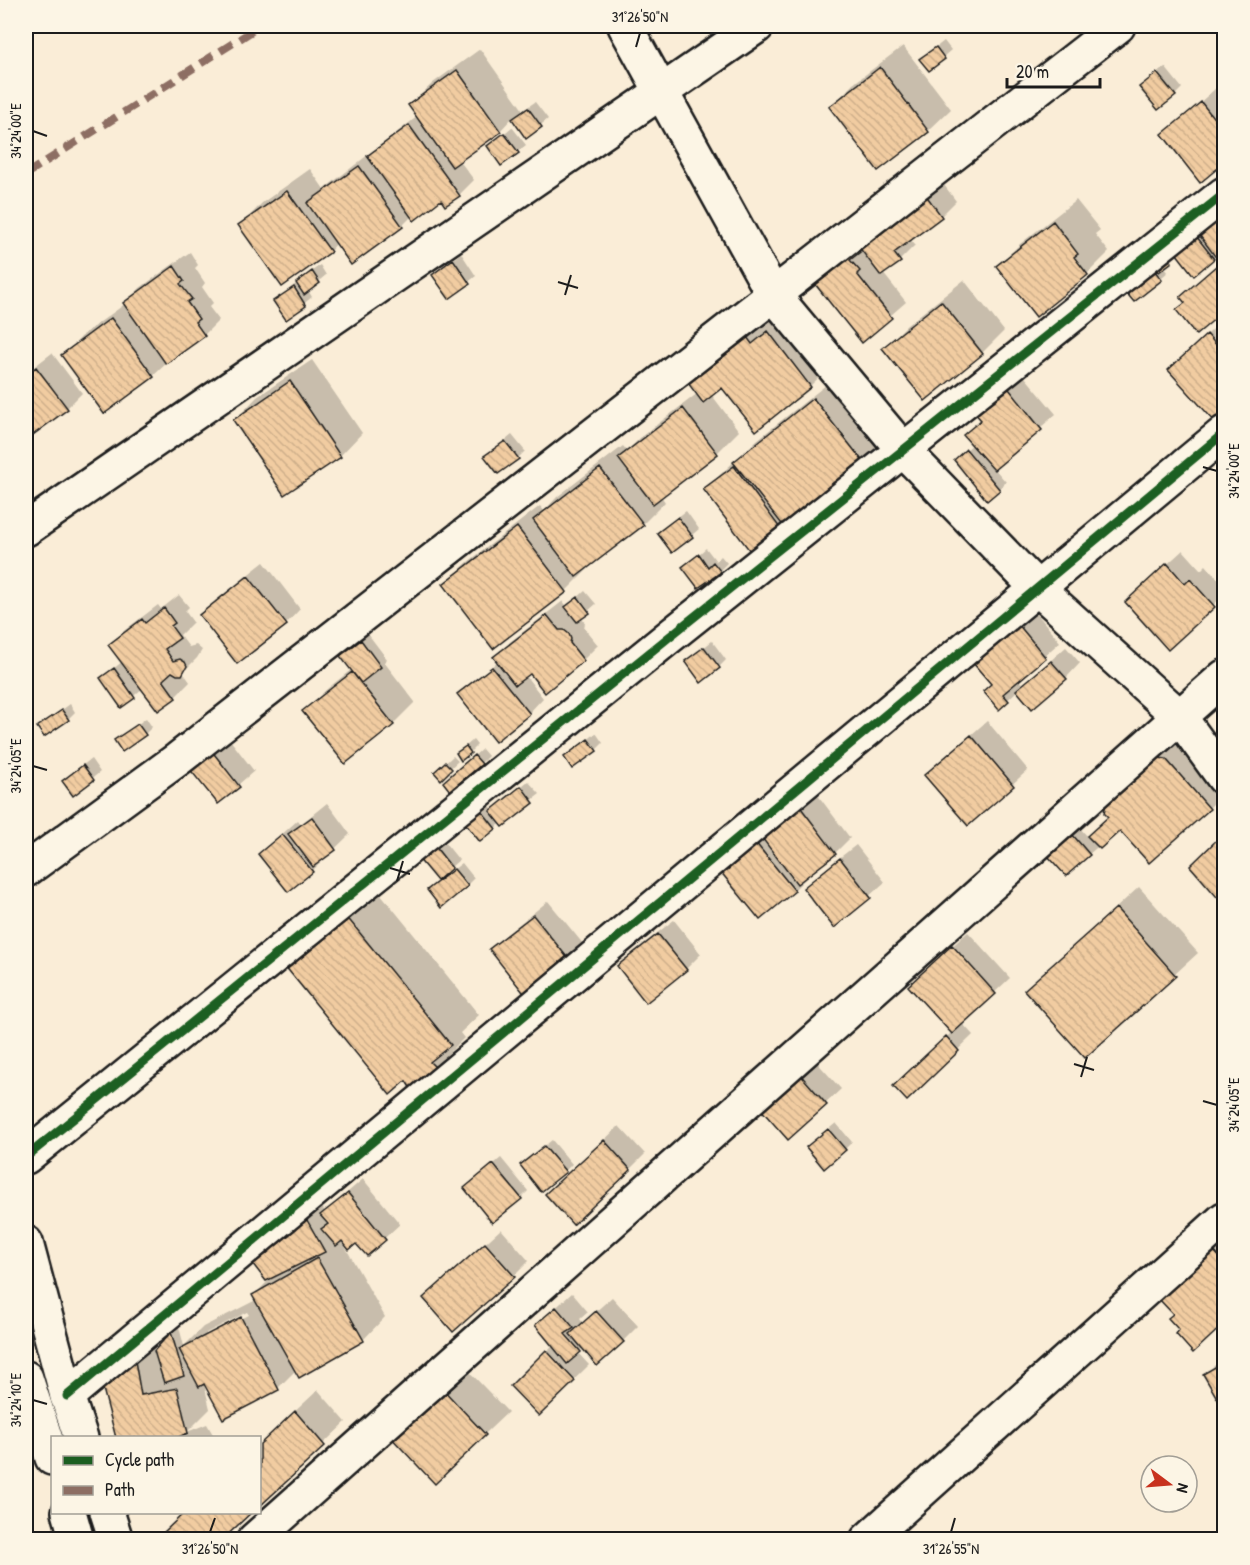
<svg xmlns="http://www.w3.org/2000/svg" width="1250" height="1565" viewBox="0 0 1250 1565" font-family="'Patrick Hand',sans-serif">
	<defs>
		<pattern id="building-back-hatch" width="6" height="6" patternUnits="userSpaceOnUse" patternTransform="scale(1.5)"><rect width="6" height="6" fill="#f1cca1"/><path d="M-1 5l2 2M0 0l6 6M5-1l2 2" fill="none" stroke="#ceaf8a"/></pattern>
	</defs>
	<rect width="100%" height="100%" fill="#faedd7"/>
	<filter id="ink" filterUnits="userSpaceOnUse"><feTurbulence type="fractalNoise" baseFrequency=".0167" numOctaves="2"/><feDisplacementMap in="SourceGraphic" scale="12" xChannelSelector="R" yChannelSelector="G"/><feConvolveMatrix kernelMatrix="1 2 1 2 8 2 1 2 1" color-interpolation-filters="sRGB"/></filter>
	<g filter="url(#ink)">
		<path fill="#0003" fill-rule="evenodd" d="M944,41L951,50L929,69L921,59Z
			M903,46L951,109L928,131L878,169L831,107L853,84Z
			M480,49L523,110L535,102L548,119L526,137L512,118L500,131L459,160L474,180L459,195L441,198L412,216L402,226L337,243L330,251L240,226L262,203L310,169L324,189L418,116L410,105L433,83Z
			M1165,67L1182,88L1175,95L1148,80Z
			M1216,88L1224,99V161L1201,181L1164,135Z
			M512,127L526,145L502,164L489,146Z
			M935,173L956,201L941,216L910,239L915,245L900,260L883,273L906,302L862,340L809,274Z
			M1076,200L1100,230L1095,234L1109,252L1087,274L998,266L1020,244Z
			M1224,207V309L1196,333L1186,302L1182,297L1221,261L1216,255L1213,258L1178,253L1164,266L1168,272L1134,300L1121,284Z
			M190,252L198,265L195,268L205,283L202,287L213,303L209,307L219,320L204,335L170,360L153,376L63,356L85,333L125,304L140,288Z
			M461,253L476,276L449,297L434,275Z
			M320,265L326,275L308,290L312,297L286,318L274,301Z
			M964,280L1004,331L982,353L884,348L907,325Z
			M791,310L833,364L810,386L756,429L723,385L711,394L739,431L717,453L661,496L665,502L643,524L587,567L588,569L566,591L445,584L468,562L540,506L544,511L557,497L623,446L627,451L642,436L698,393L690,383L712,360L770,315L775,322Z
			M1223,320L1224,322V413L1216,421L1185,355Z
			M52,353L82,393L67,408L26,439V373Z
			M312,360L362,433L340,456L235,420L257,397Z
			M1020,371L1056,414L994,468L1006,482L999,489L963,453L973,444L966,435L982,419Z
			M836,377L886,440L864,462L750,549L705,489L757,440Z
			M512,435L525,451L518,458L486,456Z
			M686,511L699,529L673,551L666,526Z
			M706,548L716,561L721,556L727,563L720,570L684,567Z
			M1183,550L1201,570L1206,565L1224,586V595L1168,647L1142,587Z
			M264,562L300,609L286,624L201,615L216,600Z
			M585,591L596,604L581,617L585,623L584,628L598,645L583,660L530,671L525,675L543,698L529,713L459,695L498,661L495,657L510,642L563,601L567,607Z
			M179,595L189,607L185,611L193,622L180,635L189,647L196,645L202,650L197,658L183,672L190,682L175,697L158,709L143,688L122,706L102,678L123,661L110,645L125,630L158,605L161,609Z
			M1029,604L1060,642L1018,679L1023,685L1066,647L1080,663L1066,678L1018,690L999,708L992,684Z
			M368,634L387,659L384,662L415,702L393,724L304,711L327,689L352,669L342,656Z
			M712,641L726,660L719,667L687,661Z
			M70,704L75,712L68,719L39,727Z
			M146,718L152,727L145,734L116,741Z
			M987,721L1028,770L968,824L941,761Z
			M596,733L603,743L596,750L566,757Z
			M227,736L254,771L218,802L190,768Z
			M1181,736L1224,793L1209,808L1149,861L1120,828L1089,854L1049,855L1079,827L1088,837L1109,816L1130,781Z
			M473,740L477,745L470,752L458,753Z
			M482,749L488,756L481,763L452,775Z
			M453,756L458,761L441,777L436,772Z
			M91,759L100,772L73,794L71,774Z
			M528,781L540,794L495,828L474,816L489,804L493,810Z
			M814,790L850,838L835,853L808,874L809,875L794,890L722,871Z
			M327,803L350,834L312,871L260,854L298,820L301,824Z
			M1224,835V900L1223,902L1207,851Z
			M442,839L459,860L437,879L420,858Z
			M856,845L885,882L835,926L805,888L819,874Z
			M462,863L474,878L467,885L436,883Z
			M1139,887L1198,953L1085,1056L1026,990Z
			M376,888L479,1015L460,1033L464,1038L435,1067L411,1086L316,937Z
			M548,901L584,945L569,960L491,949L506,935Z
			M674,920L701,954L686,969L619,966L634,951Z
			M968,932L1010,978L962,1023L973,1035L907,1099L910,1071L952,1032L925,971Z
			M812,1057L841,1089L789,1138L760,1106Z
			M836,1123L852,1142L845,1149L815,1140Z
			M619,1126L645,1154L630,1169L562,1180Z
			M552,1140L572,1164L565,1171L529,1159Z
			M501,1158L528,1191L521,1198L473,1181Z
			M363,1179L400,1224L367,1254L357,1242L343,1243L385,1317L363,1340L296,1370L278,1388L203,1380L210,1409L187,1432L207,1424L215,1438H118L104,1385L157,1340L158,1348L179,1327L184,1346L203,1327L256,1300L253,1296L268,1281L251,1259L318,1200L325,1212ZM247,1312L249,1315L206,1337V1333Z
			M501,1229L529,1261L514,1276L425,1298Z
			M1224,1238V1322L1193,1351L1175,1314L1161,1299Z
			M572,1293L588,1312L580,1319L583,1323L612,1297L638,1326L623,1341L583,1347L578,1353L589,1365L539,1414L512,1386L554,1345L537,1325Z
			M1224,1357V1407L1205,1374Z
			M460,1362L508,1412L435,1481L388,1432Z
			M318,1390L346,1422L260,1504V1444Z"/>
		<path fill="url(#building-back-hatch)" stroke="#1c1c1c" stroke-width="1.5" d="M936,47L945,59L929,71L919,59Z
			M880,67L929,132L878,171L829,107Z
			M457,70L501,132L452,167L408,105Z
			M1157,73L1176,96L1158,110L1139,87Z
			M1201,102L1224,131V163L1200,183L1162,134Z
			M528,108L542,127L526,139L512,119Z
			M409,125L460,196L445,206L441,200L414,221L367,156Z
			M504,133L519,153L501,166L487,146Z
			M359,166L403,227L351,265L307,203Z
			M920,187L942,217L894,253L901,262L881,276L852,238Z
			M287,191L331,252L282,287L238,225Z
			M1224,210V268L1197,232Z
			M1053,221L1078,254L1074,257L1088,275L1036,317L996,266Z
			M1193,232L1214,259L1194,276L1173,249Z
			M850,239L860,252L850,260L860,271L857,274L892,318L862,343L807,274Z
			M1163,250L1172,262L1159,272L1150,260Z
			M453,259L470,284L449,299L432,275Z
			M1147,261L1162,280L1134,302L1119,284Z
			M174,266L184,281L180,284L192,299L187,302L199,319L195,322L205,336L166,364L123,303Z
			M1216,266L1224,276V311L1196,335L1176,310L1185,303L1180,297Z
			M312,271L320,283L304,295L296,283Z
			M294,287L306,306L286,320L273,301Z
			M941,301L983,354L925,401L882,348Z
			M111,318L154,377L104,414L61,355Z
			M768,331L811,387L756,431L722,388L703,403L688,383L747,337L752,344Z
			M1207,334L1224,354V415L1216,423L1168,370Z
			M36,367L68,409L26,440V375Z
			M290,381L341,457L284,495L233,420Z
			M1005,384L1042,430L994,470L963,435L981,420L973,411Z
			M813,398L865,464L785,528L733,462Z
			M683,408L718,454L653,504L618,458Z
			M505,441L519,459L498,474L484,456Z
			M966,449L1000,490L987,501L954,460Z
			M734,466L780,528L750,551L703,489Z
			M600,468L644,525L576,577L533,520Z
			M678,517L693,537L672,553L657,533Z
			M517,527L567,592L493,649L443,584Z
			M699,554L708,567L713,562L721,572L698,588L682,567Z
			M1167,563L1185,584L1190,579L1215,607L1168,650L1125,602Z
			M248,576L287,625L237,664L199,615Z
			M578,597L590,613L577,622L565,607Z
			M164,608L175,623L171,626L180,638L165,649L173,661L180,659L185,662L187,666L182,675H177L172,672L163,680L176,698L158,711L108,645L142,619L145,623Z
			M547,615L559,630H564L569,634L571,639L570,643L584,661L545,693L530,674L515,685L493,657Z
			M1013,618L1046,658L1003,694L1009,701L999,710L983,691L991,684L967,656Z
			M361,640L381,667L361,683L340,656Z
			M704,647L720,668L701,683L685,661Z
			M1051,661L1067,679L1032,709L1016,690Z
			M492,667L530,714L495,742L457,694Z
			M114,668L135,698L121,708L100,678Z
			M352,672L394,725L345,764L302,711Z
			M62,710L69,720L44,737L37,727Z
			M138,724L146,735L122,752L114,740Z
			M971,735L1014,786L968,826L924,775Z
			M588,739L597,751L572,769L564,757Z
			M466,746L471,753L461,761L456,753Z
			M211,750L240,787L218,804L188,767Z
			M474,755L482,764L450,791L443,782Z
			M1158,758L1166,759L1210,809L1149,863L1120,831L1100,849L1087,836L1108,817L1104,813L1106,803Z
			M445,762L452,769L441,780L434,772Z
			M83,765L94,780L73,796L62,781Z
			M521,786L534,803L503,827L490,811Z
			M798,804L836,854L797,884L759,834Z
			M481,810L496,829L480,842L465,823Z
			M312,817L336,850L313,867L288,834Z
			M1071,833L1090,855L1066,876L1047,855Z
			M1224,833V902L1223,904L1190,866Z
			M282,834L313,872L288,892L258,854Z
			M755,842L795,891L760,920L720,871Z
			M434,845L452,868L437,881L418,858Z
			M840,858L871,898L834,928L803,888Z
			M454,869L468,886L441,908L427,890Z
			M1116,908L1176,976L1085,1058L1024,990Z
			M533,915L570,961L526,996L489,949Z
			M346,916L451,1045L430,1062L436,1068L411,1089L406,1081L390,1095L285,966Z
			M658,934L687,970L646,1003L617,966Z
			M952,945L996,994L952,1034L908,986Z
			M946,1036L959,1051L907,1101L893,1086Z
			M797,1071L827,1105L788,1140L758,1106Z
			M828,1129L846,1150L824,1169L806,1147Z
			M604,1140L631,1170L573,1225L545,1194Z
			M544,1146L566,1172L541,1192L520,1165Z
			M493,1164L522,1199L492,1223L464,1188Z
			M348,1193L386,1240L367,1256L356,1244L349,1250L342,1241L336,1246L321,1229L328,1224L320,1215Z
			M303,1213L325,1252L266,1281L249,1259Z
			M485,1243L515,1277L453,1332L423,1298Z
			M1212,1249L1224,1262V1324L1193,1353L1176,1334L1179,1330L1168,1318L1173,1314L1159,1299Z
			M317,1258L364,1341L299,1378L252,1295Z
			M556,1307L574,1328L565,1334L581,1352L567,1364L535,1325Z
			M596,1311L624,1342L597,1366L570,1334Z
			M241,1317L279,1390L223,1419L204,1384L199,1387L179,1349Z
			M171,1332L184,1376L164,1383L154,1351Z
			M546,1350L575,1381L539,1416L510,1386Z
			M135,1361L141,1395L177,1388L188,1433L176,1438H116L102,1385Z
			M1224,1362V1410L1203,1374Z
			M437,1383L486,1435L435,1484L386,1432Z
			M295,1411L325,1446L260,1506V1444Z
			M185,1512H252L222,1540H163L161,1535Z"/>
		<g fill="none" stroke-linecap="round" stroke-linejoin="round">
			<g stroke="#1c1c1c" stroke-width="38">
				<path id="street" d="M625,26L773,294L904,451L1037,588L1179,716L1224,778
					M26,529L757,26
					M26,870L178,759L1118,26
					M26,1157L669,637L1224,194
					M67,1396L1224,433
					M254,1540L1224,677"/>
			</g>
			<g stroke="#1c1c1c" stroke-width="38">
				<path id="secondary" d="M26,1243L67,1396L81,1438
					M107,1512L116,1540
					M867,1540L1224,1219"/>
			</g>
			<g stroke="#1c1c1c" stroke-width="38">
				<path id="highway" d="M26,1378L52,1458
					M69,1512L77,1540"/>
			</g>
			<use href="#street" stroke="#fcf5e5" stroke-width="33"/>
			<use href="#secondary" stroke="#fcf5e5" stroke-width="33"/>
			<use href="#highway" stroke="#fcf5e5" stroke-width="33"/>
			<path stroke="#8d6e63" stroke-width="8" stroke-dasharray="15 8" stroke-linecap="butt" d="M26,174L260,26"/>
			<g stroke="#fcf5e5" stroke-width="13">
				<path id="cycleway" d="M26,1157L669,637L1224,194
					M67,1396L1224,433"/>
			</g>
			<use href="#cycleway" stroke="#1b5e20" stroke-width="9"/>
		</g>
	</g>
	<path fill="none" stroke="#1c1c1c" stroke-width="2" d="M636,47L640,33M33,131L47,136M558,282L578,288M565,295L571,275M1203,467L1217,471M33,766L47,770M390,868L410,874M397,881L403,861M1074,1064L1094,1070M1081,1077L1087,1057M1203,1101L1217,1105M33,1400L47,1404M210,1532L215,1518M951,1532L955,1518"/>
	<rect width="1250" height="1565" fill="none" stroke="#fcf5e5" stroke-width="66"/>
	<rect x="51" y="1436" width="210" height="78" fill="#fcf5e5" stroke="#a29e95" stroke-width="1.5"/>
	<rect x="63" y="1456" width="30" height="9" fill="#1b5e20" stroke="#a29e95" stroke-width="1.5"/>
	<text x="105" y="1466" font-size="18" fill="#1c1c1c">Cycle path</text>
	<rect x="63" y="1486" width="30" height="9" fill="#8d6e63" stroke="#a29e95" stroke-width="1.5"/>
	<text x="105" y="1496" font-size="18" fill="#1c1c1c">Path</text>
	<g transform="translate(1169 1484) rotate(106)"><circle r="28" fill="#fcf5e5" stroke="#a29e95" stroke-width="1.5"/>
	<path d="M0-4.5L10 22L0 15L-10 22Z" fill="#c8321e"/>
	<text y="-9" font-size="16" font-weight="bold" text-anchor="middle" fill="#1c1c1c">N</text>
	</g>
	<path d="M1007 78v9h93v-9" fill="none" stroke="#1c1c1c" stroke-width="3"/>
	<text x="1016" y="78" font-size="18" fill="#1c1c1c" stroke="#fcf5e5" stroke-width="4.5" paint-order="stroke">20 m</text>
	<rect x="33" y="33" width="1184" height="1499" fill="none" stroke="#1c1c1c" stroke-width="2"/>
	<g font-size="15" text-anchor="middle" fill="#1c1c1c">
		<text x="640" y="22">31°26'50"N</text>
		<text transform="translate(16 131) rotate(-90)" y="5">34°24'00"E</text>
		<text transform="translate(1234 471) rotate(-90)" y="5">34°24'00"E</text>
		<text transform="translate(16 766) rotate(-90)" y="5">34°24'05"E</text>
		<text transform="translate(1234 1105) rotate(-90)" y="5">34°24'05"E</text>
		<text transform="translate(16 1400) rotate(-90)" y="5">34°24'10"E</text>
		<text x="210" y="1554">31°26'50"N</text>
		<text x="951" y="1554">31°26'55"N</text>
	</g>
</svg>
